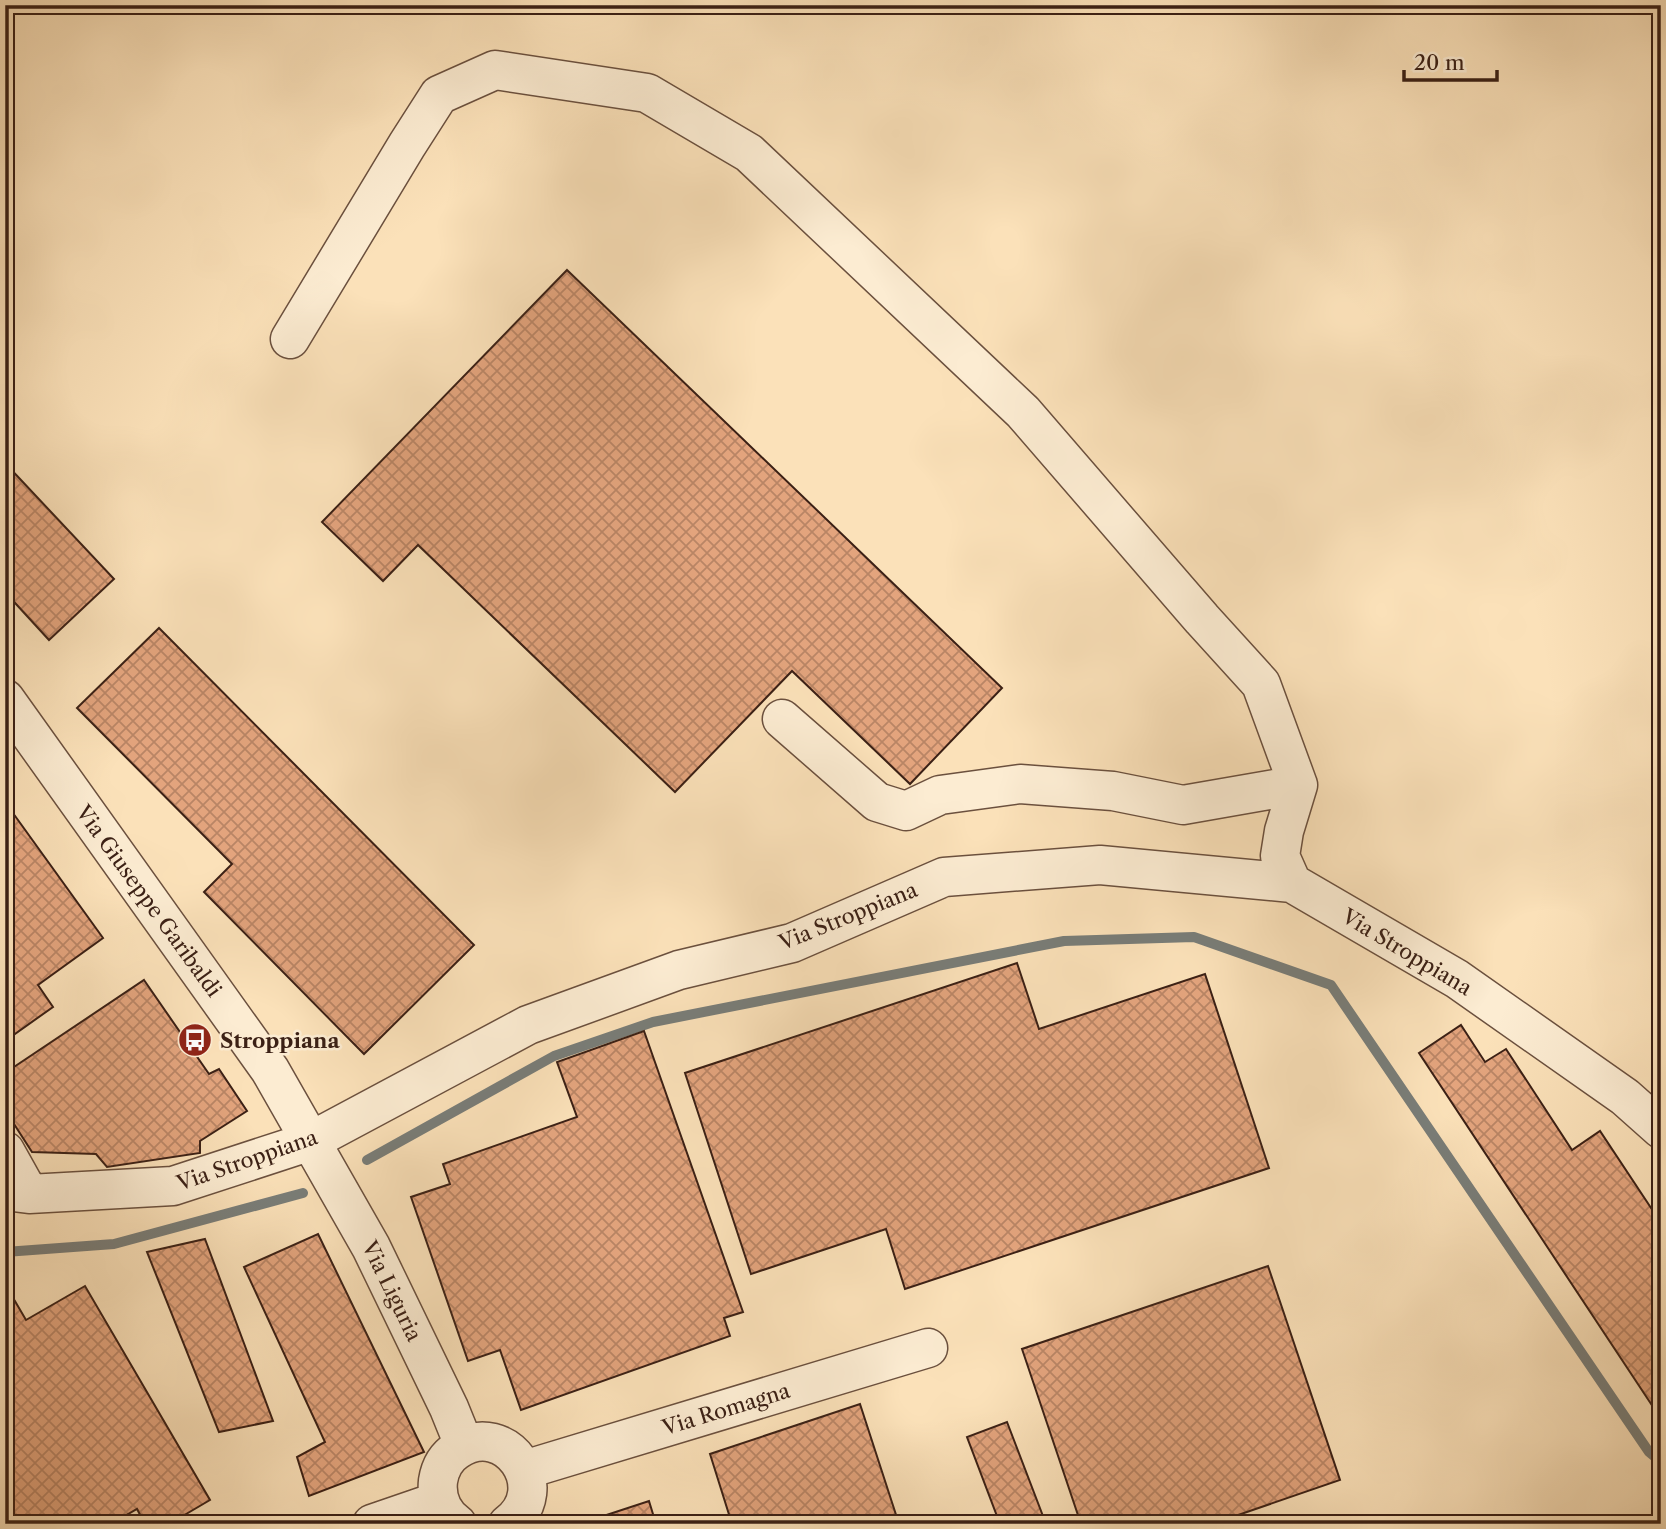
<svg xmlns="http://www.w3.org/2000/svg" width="1666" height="1529" viewBox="0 0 1666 1529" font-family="'Libre Caslon Text',serif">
	<defs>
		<pattern id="building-cross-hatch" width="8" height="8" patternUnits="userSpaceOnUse" patternTransform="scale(1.75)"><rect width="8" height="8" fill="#e3a47d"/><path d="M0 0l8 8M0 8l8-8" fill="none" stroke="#b98565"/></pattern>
	</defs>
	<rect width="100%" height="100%" fill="#fbe1b9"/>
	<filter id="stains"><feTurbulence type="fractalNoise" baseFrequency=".00286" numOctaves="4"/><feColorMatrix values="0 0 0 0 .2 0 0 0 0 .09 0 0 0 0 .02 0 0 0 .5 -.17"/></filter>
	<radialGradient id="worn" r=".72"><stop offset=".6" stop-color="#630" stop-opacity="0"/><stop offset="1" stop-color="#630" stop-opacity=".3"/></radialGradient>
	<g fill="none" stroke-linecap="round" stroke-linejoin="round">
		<path stroke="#797d78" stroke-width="10" d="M367,1160L554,1056L653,1022L1064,941L1194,937L1331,985L1649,1452L1661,1462
			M5,1252L114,1244L303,1193"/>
	</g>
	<path fill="url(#building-cross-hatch)" stroke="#3b2015" stroke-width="2" d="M567,270L1002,688L910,784L792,671L675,792L418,545L383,581L322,522Z
		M5,463L114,579L49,640L5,592Z
		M159,628L474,945L364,1054L204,892L232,864L77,708Z
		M5,802L103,938L38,985L53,1007L5,1041Z
		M1017,963L1039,1029L1205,974L1269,1168L905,1289L886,1229L751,1274L685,1073Z
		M144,980L209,1074L219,1069L247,1111L200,1141V1153L107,1167L96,1154L32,1152L5,1110V1073Z
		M1461,1025L1485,1062L1506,1049L1572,1150L1600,1131L1661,1223V1419L1419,1053Z
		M644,1031L743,1312L724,1318L730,1336L521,1410L500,1350L468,1361L411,1197L450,1184L443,1164L577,1117L557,1062Z
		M318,1234L424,1452L309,1496L297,1457L325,1442L244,1267Z
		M205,1239L273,1421L219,1432L147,1252Z
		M1268,1266L1340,1480L1212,1524H1081L1022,1349Z
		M5,1284L26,1320L85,1286L210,1500L169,1524H145L137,1509L111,1524H5Z
		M860,1404L899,1524H732L710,1454Z
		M1007,1422L1046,1524H1000L967,1437Z
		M649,1501L656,1524H579Z"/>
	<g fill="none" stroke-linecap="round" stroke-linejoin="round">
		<g stroke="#6b503e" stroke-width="41">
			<path id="minor" d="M290,339L407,145L439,95L495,70L647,93L749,153L1023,412L1202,619L1261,684L1298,785L1284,831L1280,856L1292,883
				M5,699L270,1070L371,1247L449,1408L464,1445
				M782,719L877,802L906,811L940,795L1020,784L1113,791L1183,805L1298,785
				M5,1151L29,1194
				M5,1191L29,1194L173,1186L311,1141L528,1025L679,970L792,943L944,877L1100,865L1292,883L1457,979L1625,1097L1661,1129
				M524,1470L928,1348
				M372,1524L439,1501
				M457,1524C443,1514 436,1499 438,1481C440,1468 446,1457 457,1450C506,1417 556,1489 508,1524"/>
		</g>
		<use href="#minor" stroke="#fcecd2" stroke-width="38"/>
	</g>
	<defs>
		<g id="bus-disc" transform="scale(1.75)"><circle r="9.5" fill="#8f2418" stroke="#fcecd2"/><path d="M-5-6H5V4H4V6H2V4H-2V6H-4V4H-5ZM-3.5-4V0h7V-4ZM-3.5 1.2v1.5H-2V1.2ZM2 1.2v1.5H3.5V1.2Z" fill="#fff"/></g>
	</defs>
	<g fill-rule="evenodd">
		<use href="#bus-disc" x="195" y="1040"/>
	</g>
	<g text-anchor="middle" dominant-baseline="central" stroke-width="5" stroke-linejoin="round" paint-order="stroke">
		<g font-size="21" fill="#3b2015" stroke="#fcecd2">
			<text transform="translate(149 901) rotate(54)">Via Giuseppe Garibaldi</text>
			<text transform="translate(848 916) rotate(-22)">Via Stroppiana</text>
			<text transform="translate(1407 952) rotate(31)">Via Stroppiana</text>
			<text transform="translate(247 1160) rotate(-19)">Via Stroppiana</text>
			<text transform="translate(392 1291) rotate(64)">Via Liguria</text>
			<text transform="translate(726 1409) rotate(-17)">Via Romagna</text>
		</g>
		<g font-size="21" font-weight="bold" fill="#3b2015" stroke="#fcecd2" text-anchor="start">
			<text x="220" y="1040">Stroppiana</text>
		</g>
	</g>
	<rect width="1666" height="1529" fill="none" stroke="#fbe1b9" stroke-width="28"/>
	<rect x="7" y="7" width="1652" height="1515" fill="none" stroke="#3b2015" stroke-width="3.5"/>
	<rect x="14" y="14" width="1638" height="1501" fill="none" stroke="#3b2015" stroke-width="2"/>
	<path d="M1404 70v10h93v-10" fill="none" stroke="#3b2015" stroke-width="3.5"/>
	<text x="1414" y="70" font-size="21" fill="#3b2015" stroke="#fcecd2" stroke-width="5" paint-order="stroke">20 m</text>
	<rect width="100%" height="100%" filter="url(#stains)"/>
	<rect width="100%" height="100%" fill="url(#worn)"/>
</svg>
